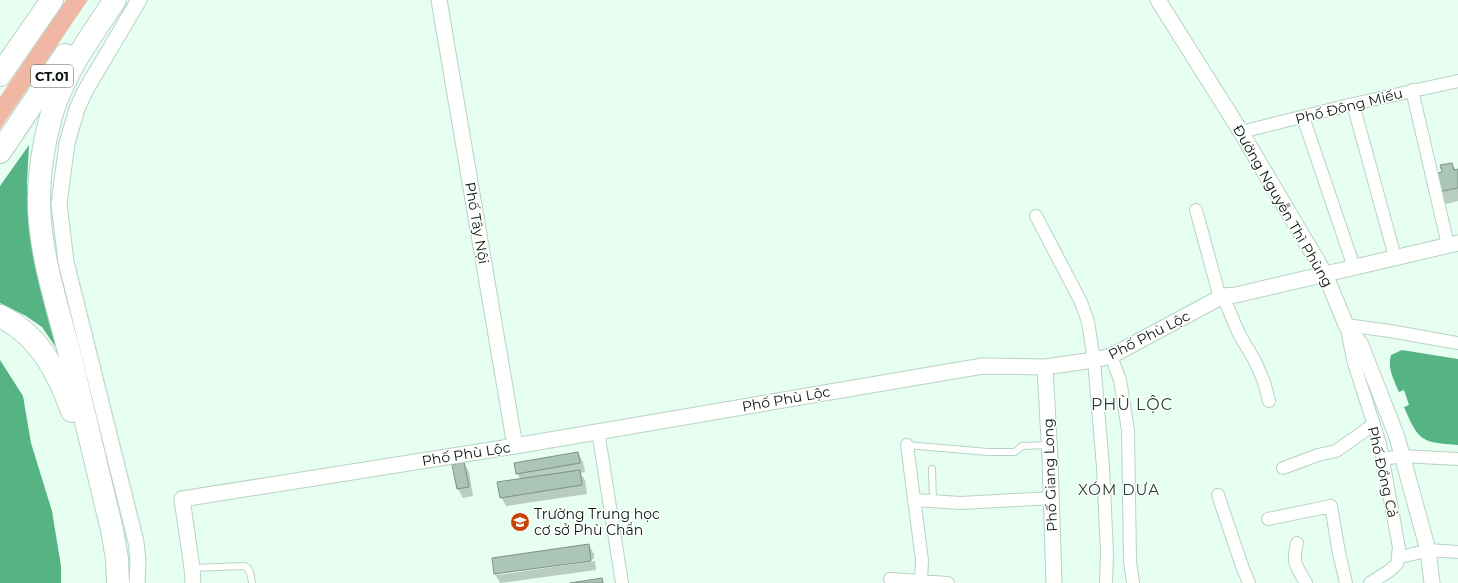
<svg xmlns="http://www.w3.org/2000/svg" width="1458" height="583" viewBox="0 0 1458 583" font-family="Montserrat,sans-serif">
	<rect width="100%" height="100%" fill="#e7fff0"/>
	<path fill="#f0b7a5" d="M66,0H88L0,129V97Z"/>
	<path fill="#56b484" d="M29,145L27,183L31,225L57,349L42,327L26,316L0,303V186Z
		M1402,350L1458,359V445C1421,442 1419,442 1404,407L1409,405L1404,390L1399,392C1394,380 1387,368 1391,355Z
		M0,360L23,396L31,443L52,511L61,566V583H0Z"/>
	<path fill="#0003" d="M1452,164L1456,171L1458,170V201L1446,204L1439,192L1444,173Z
		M578,453L583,462L585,472L580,473L585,480L587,494L506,506L501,497L521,480L517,473Z
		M464,463L469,472L473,496L463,498L458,489Z
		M589,545L594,554V559L497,573V575L595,561L596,570L500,583L495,574L493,559Z"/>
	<path fill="#abc6b6" stroke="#7a9485" d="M1452,163L1454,170L1458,169V188L1438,192L1434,174L1442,172L1440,165Z
		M578,452L580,463L516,474L514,463Z
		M464,462L469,487L457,489L452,465Z
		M580,470L582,485L500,498L497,482Z
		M589,544L591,561L494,574L492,558Z
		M602,578L603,583H570Z"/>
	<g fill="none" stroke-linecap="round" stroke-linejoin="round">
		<g stroke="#b7d3c2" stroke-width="8">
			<path id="service" d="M907,445L988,452H1015L1022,446L1048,445
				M932,469L933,501
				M192,568L244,566C251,568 251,577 252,583"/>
		</g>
		<g stroke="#b7d3c2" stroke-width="14">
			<path id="minor" d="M1412,90L1448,245
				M1353,104L1395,257
				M1303,117L1354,267
				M1241,132L1353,104L1458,81
				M1196,210L1220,298
				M1036,216L1081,302L1088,322L1094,360L1103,467L1107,552L1106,583
				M1223,296L1239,334L1255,361L1264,382L1269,401
				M1111,356L1120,380L1128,430L1130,561L1133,583
				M598,431L622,583
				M907,445L922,560L921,581
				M1383,459L1402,456L1458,459
				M1283,468L1318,455L1336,451L1373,425
				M1218,495L1242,566L1249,583
				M914,500L961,503L1052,498
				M1268,519L1331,506L1339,553L1346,583
				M1297,543C1292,564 1296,565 1306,583
				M1398,558L1428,550L1458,552
				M890,579L948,583
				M1370,583L1389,571L1397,564L1399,548L1380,444L1354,363L1346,325L1390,331L1458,343"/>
		</g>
		<g stroke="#b7d3c2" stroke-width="17">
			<path id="tertiary" d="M439,0L515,446
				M1158,0L1241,132L1325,274L1346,325L1361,345L1397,437L1428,550L1432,583
				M1045,367L1050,458L1054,583
				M137,583L138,560L136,542L66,262L59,204L67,143L77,109L85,91L139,0
				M193,583L192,568L182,499L515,446L959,370L983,366L1045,367L1094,360L1111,356L1223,296L1236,295L1458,243"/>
		</g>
		<g stroke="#b7d3c2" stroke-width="24">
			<path id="motorway" d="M115,0C91,36 65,71 52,113C44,141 39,171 39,200C39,253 58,308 71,359C85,416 98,473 112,530L117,559L118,583
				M0,75L52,0
				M0,152L65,55
				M0,316C39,335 58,372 72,411"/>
		</g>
		<use href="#service" stroke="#fff" stroke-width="6"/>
		<use href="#minor" stroke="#fff" stroke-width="12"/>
		<use href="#tertiary" stroke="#fff" stroke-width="15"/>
		<use href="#motorway" stroke="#fff" stroke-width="22"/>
	</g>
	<defs>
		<g id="school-disc" transform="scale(1)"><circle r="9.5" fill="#c94208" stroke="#fff"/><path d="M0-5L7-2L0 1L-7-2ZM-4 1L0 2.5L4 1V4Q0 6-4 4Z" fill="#fff"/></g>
	</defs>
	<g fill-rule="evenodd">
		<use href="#school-disc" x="520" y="522"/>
	</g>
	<g text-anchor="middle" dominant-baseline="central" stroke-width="3" stroke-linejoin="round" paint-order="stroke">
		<rect fill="#fff" stroke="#545a57" stroke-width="1" x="31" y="65" width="42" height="22" rx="3"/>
		<g font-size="13" font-weight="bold" fill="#0a140f">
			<text x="52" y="76">CT.01</text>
		</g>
		<g font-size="14" fill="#0a140f" stroke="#fff">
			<text transform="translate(1349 106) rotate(-14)">Phố Đông Miếu</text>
			<text transform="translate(1283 206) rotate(60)">Đường Nguyễn Thì Phùng</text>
			<text transform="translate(477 223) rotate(80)">Phố Tây Nội</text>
			<text transform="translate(1149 335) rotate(-27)">Phố Phù Lộc</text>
			<text transform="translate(786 399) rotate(-10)">Phố Phù Lộc</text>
			<text transform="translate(466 454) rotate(-9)">Phố Phù Lộc</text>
			<text transform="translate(1383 472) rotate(77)">Phố Đồng Cả</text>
			<text transform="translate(1050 475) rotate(-92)">Phố Giang Long</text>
		</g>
		<g font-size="14" fill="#0a140f" stroke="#fff" text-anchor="start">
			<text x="534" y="514">Trường Trung học<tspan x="534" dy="16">cơ sở Phù Chẩn</tspan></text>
		</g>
		<g font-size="15" letter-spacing="1" fill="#263e31" stroke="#fff">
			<text x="1119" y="489">XÓM DƯA</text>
		</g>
		<g font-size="16" letter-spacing="1" fill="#263e31" stroke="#fff">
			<text x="1132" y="404">PHÙ LỘC</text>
		</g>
	</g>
</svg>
